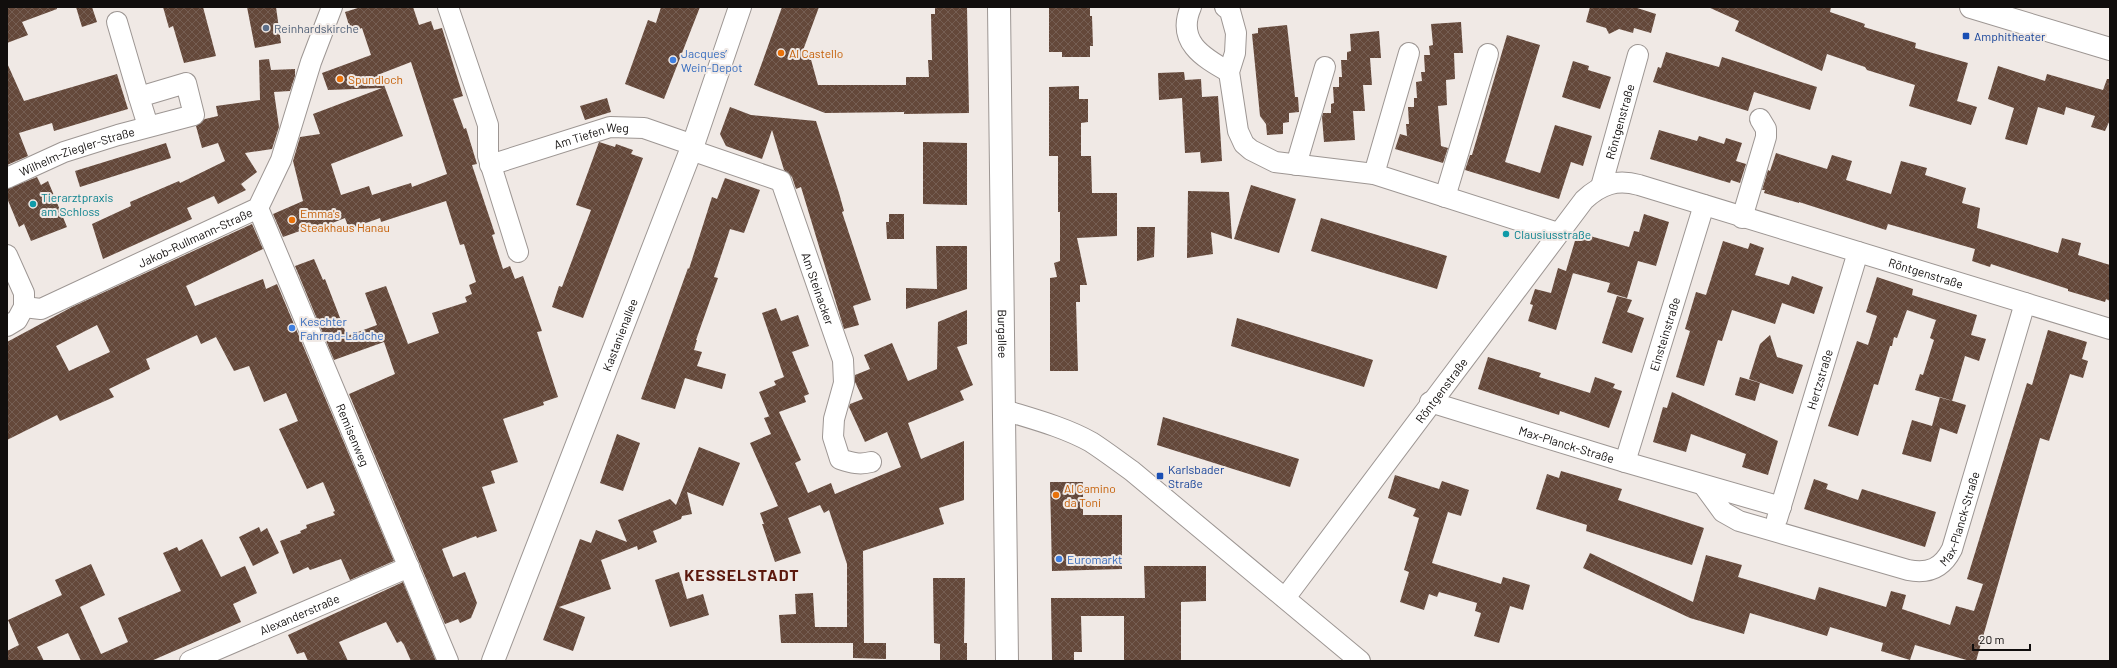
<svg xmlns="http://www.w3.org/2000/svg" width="2117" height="668" viewBox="0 0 2117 668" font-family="Barlow,sans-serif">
	<defs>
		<pattern id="building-cross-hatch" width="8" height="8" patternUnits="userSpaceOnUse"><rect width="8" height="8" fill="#64483a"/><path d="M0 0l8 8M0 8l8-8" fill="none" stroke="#755e53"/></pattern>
	</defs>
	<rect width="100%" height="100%" fill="#f0e9e5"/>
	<path fill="url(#building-cross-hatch)" fill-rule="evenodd" d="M7,7H57V9L22,22L28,35L7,43Z
		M76,7H92L97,22L82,27Z
		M163,7H203L216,56L184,63L173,26L169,28Z
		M247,7H276L281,43L255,48Z
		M361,7H413L419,25L431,21L434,30L442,28L463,96L453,99L464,129L466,128L477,164L472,165L495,234L492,235L503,269L510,266L515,279L523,276L542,331L537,332L558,397L543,402L544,405L503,419L518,462L491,471L495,483L482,487L497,531L477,538L476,536L442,549L453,577L465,572L477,603L471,618L460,623L458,619L445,624L349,394L395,374L384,342L334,360L295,266L314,259L323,280L325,279L347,336L377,325L365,293L386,286L408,344L439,333L432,313L467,302L465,297L472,294L469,285L476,282L464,244L460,245L446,201L381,222L380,218L349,229L345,218L312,231L311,227L283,237L273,214L303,201L293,161L300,137L320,134L313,114L382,88L328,90L322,73L371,55L362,28L351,32L345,12ZM411,62L447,174L412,187L411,183L372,195L369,186L341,195L331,164L403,136L380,74Z
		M661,7H700L664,99L625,84L648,20L656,23Z
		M782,7H819L802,53L810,56L818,85H906V77H929L928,60H932L931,14H935V7H967L969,113L904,114V112L825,113L754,85Z
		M1049,7H1090V16H1092L1093,46H1090V57H1062V52H1049Z
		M1590,7H1634L1656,14L1651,33L1634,28L1633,33L1619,29L1609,34L1606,28L1586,22Z
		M1708,7H1831L1830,12L1865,24L1864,27L1916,43L1915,48L1968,63L1957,101L1977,107L1971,125L1909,106L1915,85L1867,70L1865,67L1827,54L1822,71L1735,31L1739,21Z
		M1461,22L1463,53H1454L1455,79L1446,80L1447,105L1438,106L1441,146L1448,148L1443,163L1395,149L1400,134L1407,136L1406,124H1409L1408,107H1414V98H1417L1416,82L1422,81L1421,72H1425L1424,55H1430L1429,46L1433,45L1431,24Z
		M1287,25L1294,86L1295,97H1298L1299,112L1289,113V122L1283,123V134L1267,135L1266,124L1260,116L1252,34L1258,33V28Z
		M1379,31L1381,58H1370L1372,85H1363L1365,111H1353L1355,140L1324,142L1322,117L1323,113H1331V104L1334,103L1333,87H1339V77H1342L1341,60H1347V52L1351,51L1350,34Z
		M1507,35L1540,45L1505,162L1540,173L1555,125L1592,136L1583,166L1571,162L1559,199L1465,170L1470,155H1472Z
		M1666,52L1719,67L1722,57L1817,87L1810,110L1754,92L1748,111L1653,82L1658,67L1661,68Z
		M269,59L271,70L295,69V76L290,91L274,92L279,127L272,149L245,153L257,172L241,184L246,190L218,204L214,196L187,208L192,219L103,259L92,224L131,206L130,202L179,181L180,183L225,161L218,143L202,148L196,126L205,119L218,116L216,106L260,100L259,60Z
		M1573,61L1589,66L1588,70L1611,77L1600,109L1562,97Z
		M7,63L24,101L117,74L128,109L54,131L52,123L19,133L28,156L7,165Z
		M1998,66L2045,81L2047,74L2103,90L2107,79H2110V120L2105,131L2091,127L2095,116L2066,107L2064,115L2038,107L2027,145L2005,139L2014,108L1988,99Z
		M1184,72L1185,80L1201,79L1202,97L1218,96L1222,161L1201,163L1200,152L1185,153L1182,98L1159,100L1158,73Z
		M1079,86V99H1088V122L1081,123V156H1091L1092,193H1117V236L1077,238L1087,285H1080V302H1076L1078,371H1050V278L1057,277L1054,263L1060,261V212H1058V156H1049V87Z
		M607,98L611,112L585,120L580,106Z
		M730,107L751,115L816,121L839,193L844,211L842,212L871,300L853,306L859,325L844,329L801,187L796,189L792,177L784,170L772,130L762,159L726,146L720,134Z
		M1659,130L1697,141L1699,136L1724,144L1726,138L1742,143L1736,161L1746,164L1740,183L1731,180L1730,183L1650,159Z
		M599,142L615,147L616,144L633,150L631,154L643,158L583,318L552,307L559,286L562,287L591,210L576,205Z
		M923,142L967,143V205L923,204Z
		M166,143L171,158L80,187L75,171Z
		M1776,153L1827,169L1832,155L1852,161L1846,180L1891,194L1901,161L1927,168L1925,175L1966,188L1962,203L1980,208L1977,228L2058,253L2062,238L2081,243L2078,255L2110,265V301L2106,299L2105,302L2068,291V289L1991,264L1990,267L1972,261L1975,249L1888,224L1886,230L1799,202V203L1764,193L1765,190H1762L1768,170L1770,171Z
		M37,177L41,185L48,181L67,227L31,241L24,224L19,227L7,198V189Z
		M725,178L760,190L744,233L730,229L714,277L718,278L696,340H697L694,350L702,352L697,366L726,374L722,389L685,378L675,409L641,399L688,268L689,269L712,197L717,199Z
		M1251,185L1296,199L1279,253L1234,239Z
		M1188,191L1229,192L1232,239L1211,232L1213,254L1187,258Z
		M889,214H904V239H887L886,222H889Z
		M1644,214L1669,222L1656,266L1638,261L1627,298L1607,292L1610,283L1569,272L1573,273L1556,330L1528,321L1533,305L1530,304L1535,289L1551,293L1558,268L1566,271L1577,234H1583L1629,247L1634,231L1639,232Z
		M1321,218L1447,256L1437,289L1311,251Z
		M252,224L263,249L186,286L195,306L263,279L266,289L277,284L394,561L350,580L341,559L310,570L308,567L293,574L280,541L301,533L300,531L307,528L306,525L335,515L333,512L335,511L323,482L307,489L279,429L298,421L286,393L264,402L249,366L234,371L216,337L201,344L197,335L146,359L150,369L109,389L114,397L60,421L57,415L7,440V342L72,307ZM97,325L110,352L69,371L56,346Z
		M1137,227H1155L1154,257L1137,261Z
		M1723,241L1748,249L1750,243L1764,248L1755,275L1789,285L1792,276L1823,287L1814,314L1782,303L1775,324L1732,310L1722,341L1718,340L1704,386L1676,377L1690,331L1685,329L1696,292L1706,295Z
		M936,246H967V289L906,309V288L937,289Z
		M1877,277L1913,289L1912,295L1977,315L1971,335L1986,339L1979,361L1965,356L1952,401L1915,390L1920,374L1923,375L1934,340L1930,338L1936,320L1907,310L1897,338L1894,337L1892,346H1890L1878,385L1874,384L1858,436L1828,426L1857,341L1868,345L1877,316L1866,312Z
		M1617,296L1632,300L1627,312L1644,318L1632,353L1602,343Z
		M776,308L781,321L798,315L809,346L792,352L809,394L804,396L806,402L779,412L801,460L795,463L808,493L831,483L835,494L901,467L887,432L865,442L849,407L850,404L863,399L855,382V375L870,369L864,355L892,343L908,381L937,369L938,322L967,310V344L957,347L973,385L960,391L964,400L908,423L921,459L964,441V500L939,508L944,524L863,551L864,643H781L779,615L796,614L795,594L813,593L815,627H847V564L829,510L824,513L820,505L788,518L801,553L775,562L762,524H764L760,513L778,506L750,443L771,434L764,418L770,416H769L759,392L776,385L774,381L784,377L762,313Z
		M1237,318L1373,360L1364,387L1231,346Z
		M2048,330L2087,342L2082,359L2088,361L2083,378L2070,374L2049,441L2040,438L1976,661H1970L1915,645L1910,660L1881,651L1883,643L1830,627L1827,636L1750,613L1744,634L1690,618L1583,568L1590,553L1693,602L1706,555L1742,565L1738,577L1815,600L1819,587L1886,607L1891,591L1906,595L1902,609L1950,625L1956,606L1974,611L1983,584L1967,579L2027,383L2032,385Z
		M1770,335L1777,357L1803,365L1793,394L1749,379L1760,344Z
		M1488,357L1541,373L1539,377L1590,393L1595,377L1615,384L1613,388L1622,391L1609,428L1560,411L1559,415L1478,389Z
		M1740,377L1760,383L1755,401L1735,395Z
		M1672,392L1778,441L1768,475L1742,467L1746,454L1691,434L1686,452L1653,442L1663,407L1667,408Z
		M1940,397L1966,405L1957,434L1940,428L1931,462L1902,454L1912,420L1932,426Z
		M1163,417L1299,459L1290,487L1157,445Z
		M617,434L640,443L623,491L600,483Z
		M699,447L740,463L723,506L687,492L692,514L682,516L681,519L653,531L657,542L638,550L637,546L601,560L611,589L559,607L585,617L573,651L543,640L580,539L591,543L596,530L627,542L618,520L670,499L676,505Z
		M1561,471L1622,489L1618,500L1704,528L1692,565L1586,531L1587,525L1536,509L1547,474L1559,478Z
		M1395,475L1439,489L1442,481L1469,490L1461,516L1448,512L1432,563L1501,584L1503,577L1530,585L1523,610L1510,606L1499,643L1474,636L1481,613L1475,611L1477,603L1439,592L1437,597L1429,594L1424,610L1400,602L1409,572L1404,570L1419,518L1413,516L1416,509L1388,498Z
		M1814,479L1828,484L1826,489L1858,500L1862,489L1936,512L1925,547L1804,509Z
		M1050,482H1083V515H1122V569L1052,571Z
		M259,527L261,532L267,528L279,553L253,566L239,537Z
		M202,539L221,577L245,566L257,593L233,604L241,622L151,661H81L68,633L37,647L44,661H7V651L19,645L8,620L62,595L55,580L91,564L105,595L80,607L101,654L128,642L118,618L181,591L163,553L177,547L179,551Z
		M1144,566H1206V601L1181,602V661H1124V616H1081L1082,652H1074V661H1052L1051,598H1145Z
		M679,572L687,599L703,594L709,615L670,627L655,580Z
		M933,578H965L964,643H967V661H940V644L934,643Z
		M403,582L436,661H411L404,645L401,641L397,643L386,622L339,642L348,661H308L304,652L297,654L288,635Z
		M853,643H886V659L853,658Z"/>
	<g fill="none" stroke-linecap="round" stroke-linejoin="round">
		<g stroke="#9d9693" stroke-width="22">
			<g id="minor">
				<path d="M448,7L488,125V156L518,252"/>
				<path d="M1191,7C1176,41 1202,57 1229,72"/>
				<path d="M1225,7L1230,11L1236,33L1235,53L1229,72L1238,131L1244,144L1251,150L1275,162L1374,174L1558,233"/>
				<path d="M117,22L139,97"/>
				<path id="s1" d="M691,150L781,181L843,360L844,383L834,419L833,437L840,459C852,463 860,465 871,462"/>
				<path id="s2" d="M490,165L610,127L644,128L693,145"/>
				<path d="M1296,165L1325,67"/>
				<path d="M1374,174L1409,53"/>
				<path id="s3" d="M7,178L64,152L118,135L194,115L186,83L139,97L148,126"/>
				<path id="s4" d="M1601,187L1638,55"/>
				<path d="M1445,197L1488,54"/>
				<path id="s5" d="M258,208L448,661"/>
				<path d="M1742,218L1766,137V129L1760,119"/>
				<path d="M7,255L24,293V307"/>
				<path id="s6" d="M24,307L41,309L258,208L281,160L311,62L332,7"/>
				<path d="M7,326L17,320L24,307"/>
				<path id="s7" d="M1430,402L1625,462L1781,507"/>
				<path d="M1004,410C1033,419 1064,427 1091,442C1105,451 1118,461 1132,471L1360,661"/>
				<path id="s8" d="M1625,462L1704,205"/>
				<path id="s9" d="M1704,486L1723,512L1739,521L1908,570C1928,574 1942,569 1952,549L2025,303"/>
				<path id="s10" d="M1777,519L1858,252"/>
				<path id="s11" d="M1285,598L1584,200C1601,184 1617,179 1639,185L2110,329"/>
				<path id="s12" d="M190,661L409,567"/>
			</g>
		</g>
		<g stroke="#9d9693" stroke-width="24">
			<g id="tertiary">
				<path id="s13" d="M999,7L1007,661"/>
				<path id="s14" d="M493,661L693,145L740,7"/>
			</g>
		</g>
		<g stroke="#9d9693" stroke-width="24">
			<path id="secondary" d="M1971,7L2110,49"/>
		</g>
		<use href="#minor" stroke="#fff" stroke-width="20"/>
		<use href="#tertiary" stroke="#fff" stroke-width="22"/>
		<use href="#secondary" stroke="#fff" stroke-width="22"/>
	</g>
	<circle fill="#5c6f8a" stroke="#f0e9e5" stroke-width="1.5" cx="266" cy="28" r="4"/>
	<g fill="#1a4fb4" stroke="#f0e9e5" stroke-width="1.5">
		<rect x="1962" y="32" width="8" height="8" rx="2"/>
		<rect x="1156" y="472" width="8" height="8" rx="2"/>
	</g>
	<g fill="#e8710a" stroke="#f0e9e5" stroke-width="1.5">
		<circle cx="781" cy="53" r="4"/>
		<circle cx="340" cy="79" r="4"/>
		<circle cx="292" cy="220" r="4"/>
		<circle cx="1056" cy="495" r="4"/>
	</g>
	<g fill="#3f7fe0" stroke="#f0e9e5" stroke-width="1.5">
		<circle cx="673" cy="60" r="4"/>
		<circle cx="292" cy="328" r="4"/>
		<circle cx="1059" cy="559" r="4"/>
	</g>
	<g fill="#0f9aa8" stroke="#f0e9e5" stroke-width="1.5">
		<circle cx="33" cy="204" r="4"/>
		<circle cx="1506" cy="234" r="4"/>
	</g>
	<g text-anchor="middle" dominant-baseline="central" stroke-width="4" stroke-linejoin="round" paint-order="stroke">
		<g font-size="12" fill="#4e5e75" stroke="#f0e9e5" text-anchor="start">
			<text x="274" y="28">Reinhardskirche</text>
		</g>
		<g font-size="12" fill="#164399" stroke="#f0e9e5" text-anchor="start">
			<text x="1974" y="36">Amphitheater</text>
			<text x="1168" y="469">Karlsbader<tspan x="1168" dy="14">Straße</tspan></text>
		</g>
		<g font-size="12" fill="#366cbe" stroke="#f0e9e5" text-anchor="start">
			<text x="681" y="53">Jacques’<tspan x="681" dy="14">Wein-Depot</tspan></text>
			<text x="300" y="321">Keschter<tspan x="300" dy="14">Fahrrad-Lädche</tspan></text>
			<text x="1067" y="559">Euromarkt</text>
		</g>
		<g font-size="12" fill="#c56008" stroke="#f0e9e5" text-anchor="start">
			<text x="789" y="53">Al Castello</text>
			<text x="348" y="79">Spundloch</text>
			<text x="300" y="213">Emma's<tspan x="300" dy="14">Steakhaus Hanau</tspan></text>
			<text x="1064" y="488">Al Camino<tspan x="1064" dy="14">da Toni</tspan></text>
		</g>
		<g font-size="12" fill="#110e0d" stroke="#f0e9e5">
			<text stroke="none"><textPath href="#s4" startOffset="68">Röntgenstraße</textPath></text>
			<text stroke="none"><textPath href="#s2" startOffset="106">Am Tiefen Weg</textPath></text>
			<text stroke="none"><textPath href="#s3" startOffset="75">Wilhelm-Ziegler-Straße</textPath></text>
			<text stroke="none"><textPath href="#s6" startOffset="187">Jakob-Rullmann-Straße</textPath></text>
			<text stroke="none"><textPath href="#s11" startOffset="858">Röntgenstraße</textPath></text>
			<text stroke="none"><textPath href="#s1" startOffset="209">Am Steinacker</textPath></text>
			<text stroke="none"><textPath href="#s13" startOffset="327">Burgallee</textPath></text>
			<text stroke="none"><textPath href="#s8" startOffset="134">Einsteinstraße</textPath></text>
			<text stroke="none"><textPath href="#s14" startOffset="350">Kastanienallee</textPath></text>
			<text stroke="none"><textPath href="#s10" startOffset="146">Hertzstraße</textPath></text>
			<text stroke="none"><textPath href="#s11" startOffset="260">Röntgenstraße</textPath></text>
			<text stroke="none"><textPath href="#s5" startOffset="246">Remisenweg</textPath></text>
			<text stroke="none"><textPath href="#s7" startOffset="143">Max-Planck-Straße</textPath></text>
			<text stroke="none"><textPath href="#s9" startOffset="311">Max-Planck-Straße</textPath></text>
			<text stroke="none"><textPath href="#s12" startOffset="119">Alexanderstraße</textPath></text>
		</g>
		<g font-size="12" fill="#0d838f" stroke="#f0e9e5" text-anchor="start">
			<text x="41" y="197">Tierarztpraxis<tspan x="41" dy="14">am Schloss</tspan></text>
			<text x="1514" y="234">Clausiusstraße</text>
		</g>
		<g font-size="16" font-weight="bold" letter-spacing="1" fill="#5b180d" stroke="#f0e9e5">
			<text x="742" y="574">KESSELSTADT</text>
		</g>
	</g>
	<rect width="2117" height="668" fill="none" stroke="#110e0d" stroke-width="16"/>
	<path d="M1973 644v6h57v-6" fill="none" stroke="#110e0d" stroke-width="2"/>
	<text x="1979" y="644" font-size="12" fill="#110e0d" stroke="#f0e9e5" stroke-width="3" paint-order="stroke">20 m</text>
</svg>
